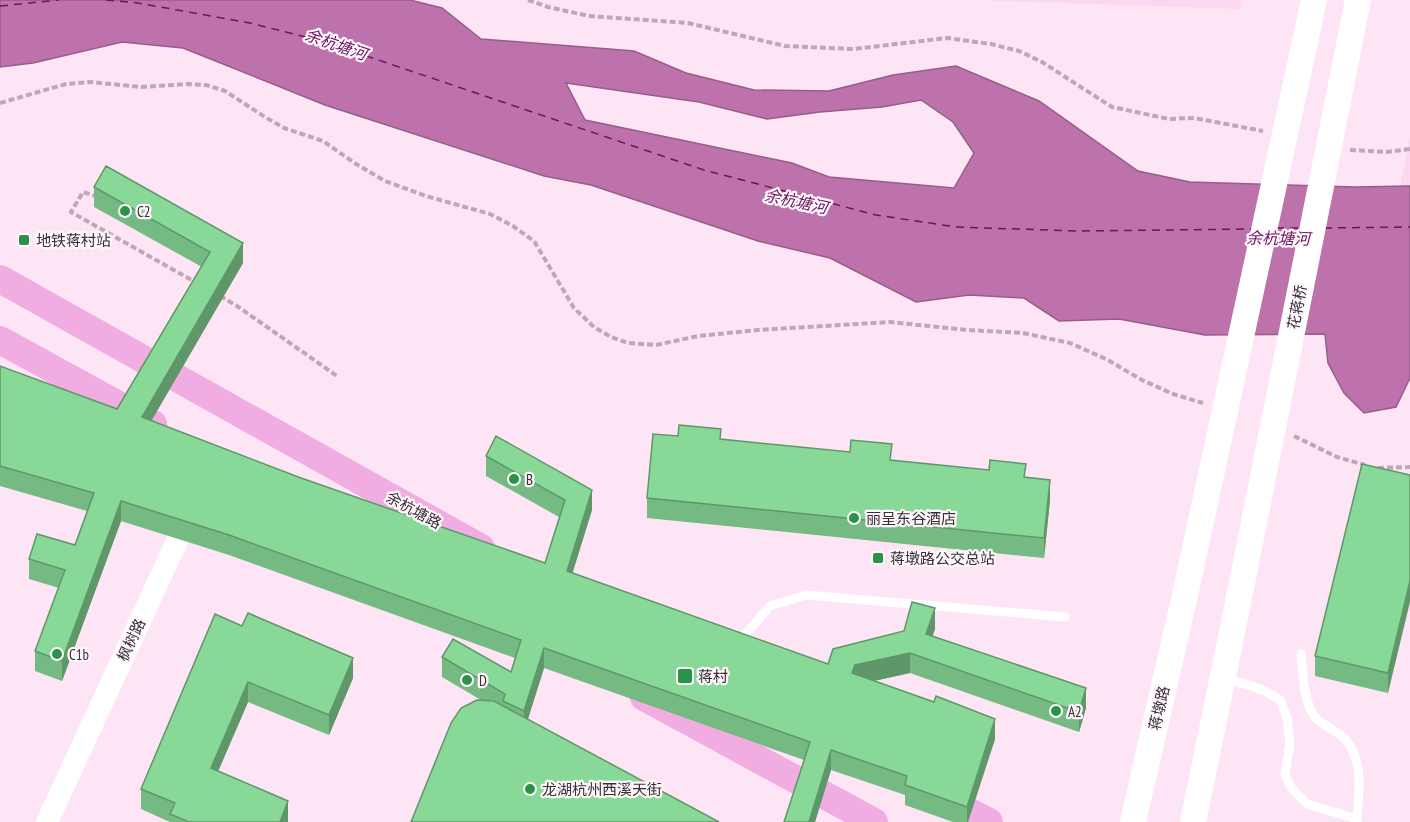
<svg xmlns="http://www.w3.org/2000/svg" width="1410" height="822" viewBox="0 0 1410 822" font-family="'PT Sans Narrow','Noto Sans SC',sans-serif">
	<rect width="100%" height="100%" fill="#fde5f6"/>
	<path fill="#fcd7f2" d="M974,0H1242L1240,9Z
		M1410,138V186H1400Z"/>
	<path fill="#be72ac" stroke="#965d89" stroke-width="1.5" fill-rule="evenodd" d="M0,0H410L442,8L481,39L634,51L686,73L754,90L829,91L893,75L956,66L1039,101L1138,171L1190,182L1355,187L1410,186V378L1396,407L1364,413L1344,393L1328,363L1325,334L1205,335L1119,319L1059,321L1024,298L969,295L916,302L830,258L758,241L591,185L544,176L325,105L183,48L122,42L33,63L0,67ZM566,83L699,102L767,119L820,112L882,107L921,100L953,122L974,153L954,188L829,177L792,163L585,120Z"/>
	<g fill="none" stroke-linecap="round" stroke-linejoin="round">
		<path stroke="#6f125f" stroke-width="1.5" stroke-dasharray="8 6" stroke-linecap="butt" d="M106,0L138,3L250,23L322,41L704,170L876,215L956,227L1077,231L1253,229
			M0,6L59,0
			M1276,228H1301
			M1324,228L1410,227"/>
		<path stroke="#bca8b7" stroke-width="4" stroke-dasharray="6 3" stroke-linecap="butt" d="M528,0L548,7L589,16L688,23L785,46L854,49L947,38L991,44L1019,51L1042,62L1112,107L1169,119L1194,118L1263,131
			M0,103L66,84L90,82L141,87L188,84L206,85L225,91L265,117L284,128L323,141L356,164L385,181L426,196L490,214L513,226L534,241L574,308L594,327L611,337L628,343L656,345L698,336L758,330L890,322L967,330L1023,333L1070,343L1106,359L1142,380L1173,394L1203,403
			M1350,150L1386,152L1410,149
			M98,197L83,192L71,212L195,282
			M220,296L237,306L337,376
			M1294,436L1337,457L1365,465
			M1378,468L1410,467"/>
		<path stroke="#fff" stroke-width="9" d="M737,644L770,606L806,595L1065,617
			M1301,654C1303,674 1303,700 1315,717C1322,726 1337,730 1345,739C1364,760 1359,794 1357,819
			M1224,679L1246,684L1265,691L1280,700L1287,717L1290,743L1285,775L1292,789L1307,804L1357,819V822"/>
		<path stroke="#fff" stroke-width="22" d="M47,822L190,513"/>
		<path stroke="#fff" stroke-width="26" d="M1133,822L1185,595L1314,0
			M1193,822L1236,613L1358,0"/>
		<path stroke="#f1ace2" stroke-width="28" d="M0,279L481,548
			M0,340L153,424
			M644,697L874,822
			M938,796L989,822"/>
	</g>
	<path fill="#75ba82" d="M94,187L243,263L151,421L301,478L545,563L559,517L486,476V456L592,510L572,573L828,664L935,629L932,636L1086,708L1079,732L910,673L874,681L995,739L968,822H953L905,805V795L831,770L815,822H784L804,760L544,668L528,718L481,700L442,677V657L511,672L515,658L229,555L121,521L62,681L35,671V651L59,588L29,579V559L75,545L87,511L0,486V366L117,409L202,267L94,207Z
		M721,439L1026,477L1050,500L1044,558L647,518V498Z
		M1410,475L1388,693L1315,676V656Z
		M215,614L353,678L329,735L248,702L218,771L288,801V822H170L141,809V789Z"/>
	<path fill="#5f976a" d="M243,243V263L142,437V417Z
		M1050,480V500L1044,558V538Z
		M592,490V510L567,591V571Z
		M121,501V521L62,681V661Z
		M1410,581V602L1388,693V673Z
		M935,608V629L926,655V634Z
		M544,648V668L524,732V711Z
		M910,653V673L855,685L852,673L855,665Z
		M353,658V678L329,735V715Z
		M248,682V702L211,788V768Z
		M1086,688V708L1079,732V712Z
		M995,719V739L968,822H967V807Z
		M831,750V770L815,822H809Z
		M288,801V822H280Z"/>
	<path fill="#88d897" stroke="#5f976a" stroke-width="1.5" d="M106,166L243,243L142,417L301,478L545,563L565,500L486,456L496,436L592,490L567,571L828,664L833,649L904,631L912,602L935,608L926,634L1086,688L1079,712L910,653L855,665L852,673L934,702L936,696L995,719L967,807L905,785L907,776L831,750L809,822H784L810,742L544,648L524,711L503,701L505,694L442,657L453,639L511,672L521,640L229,535L121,501L62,661L35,651L65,570L29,559L37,534L75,545L94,493L0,466V366L117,409L210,252L94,187Z
		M679,425L721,429L720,439L850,452L851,440L892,444L890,460L989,470L990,460L1026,464L1024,477L1050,480L1044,538L647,498L653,434L678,436Z
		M1362,464L1410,475V581L1388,673L1315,656Z
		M248,613L353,658L329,715L248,682L211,768L288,801L280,822H189L170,814L175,803L141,789L215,614L242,626Z
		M477,700L494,701L719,822H411L451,723L461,708Z"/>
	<g fill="#2b9249" stroke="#fef8fd" stroke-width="2">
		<circle cx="125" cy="211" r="6"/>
		<rect x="18" y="234" width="12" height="12" rx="3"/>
		<circle cx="514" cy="479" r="6"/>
		<circle cx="854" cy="518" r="6"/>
		<rect x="872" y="552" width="12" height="12" rx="3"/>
		<circle cx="57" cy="654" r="6"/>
		<rect x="677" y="668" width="16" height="16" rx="3"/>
		<circle cx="467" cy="680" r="6"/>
		<circle cx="1056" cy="711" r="6"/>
		<circle cx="530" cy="789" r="6"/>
	</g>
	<g text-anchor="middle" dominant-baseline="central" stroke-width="4.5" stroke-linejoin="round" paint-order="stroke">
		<g font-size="15" fill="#392d36" stroke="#fef8fd" text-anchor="start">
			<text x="137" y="211">C2</text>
			<text x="36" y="240">地铁蒋村站</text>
			<text x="526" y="479">B</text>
			<text x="866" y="518">丽呈东谷酒店</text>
			<text x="890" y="558">蒋墩路公交总站</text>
			<text x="69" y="654">C1b</text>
			<text x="698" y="676">蒋村</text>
			<text x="479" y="680">D</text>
			<text x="1068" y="711">A2</text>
			<text x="542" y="789">龙湖杭州西溪天街</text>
		</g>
		<g font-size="15" fill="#392d36" stroke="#fef8fd">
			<text transform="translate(1297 307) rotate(-79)">花蒋桥</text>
			<text transform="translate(414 510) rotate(29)">余杭塘路</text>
			<text transform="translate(131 640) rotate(-65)">枫树路</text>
			<text transform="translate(1159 708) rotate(-77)">蒋墩路</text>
		</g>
		<g font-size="16" font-style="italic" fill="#6f125f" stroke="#fef8fd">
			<text transform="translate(336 44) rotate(19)">余杭塘河</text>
			<text transform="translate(796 201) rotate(12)">余杭塘河</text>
			<text transform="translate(1278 238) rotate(1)">余杭塘河</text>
		</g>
	</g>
</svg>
